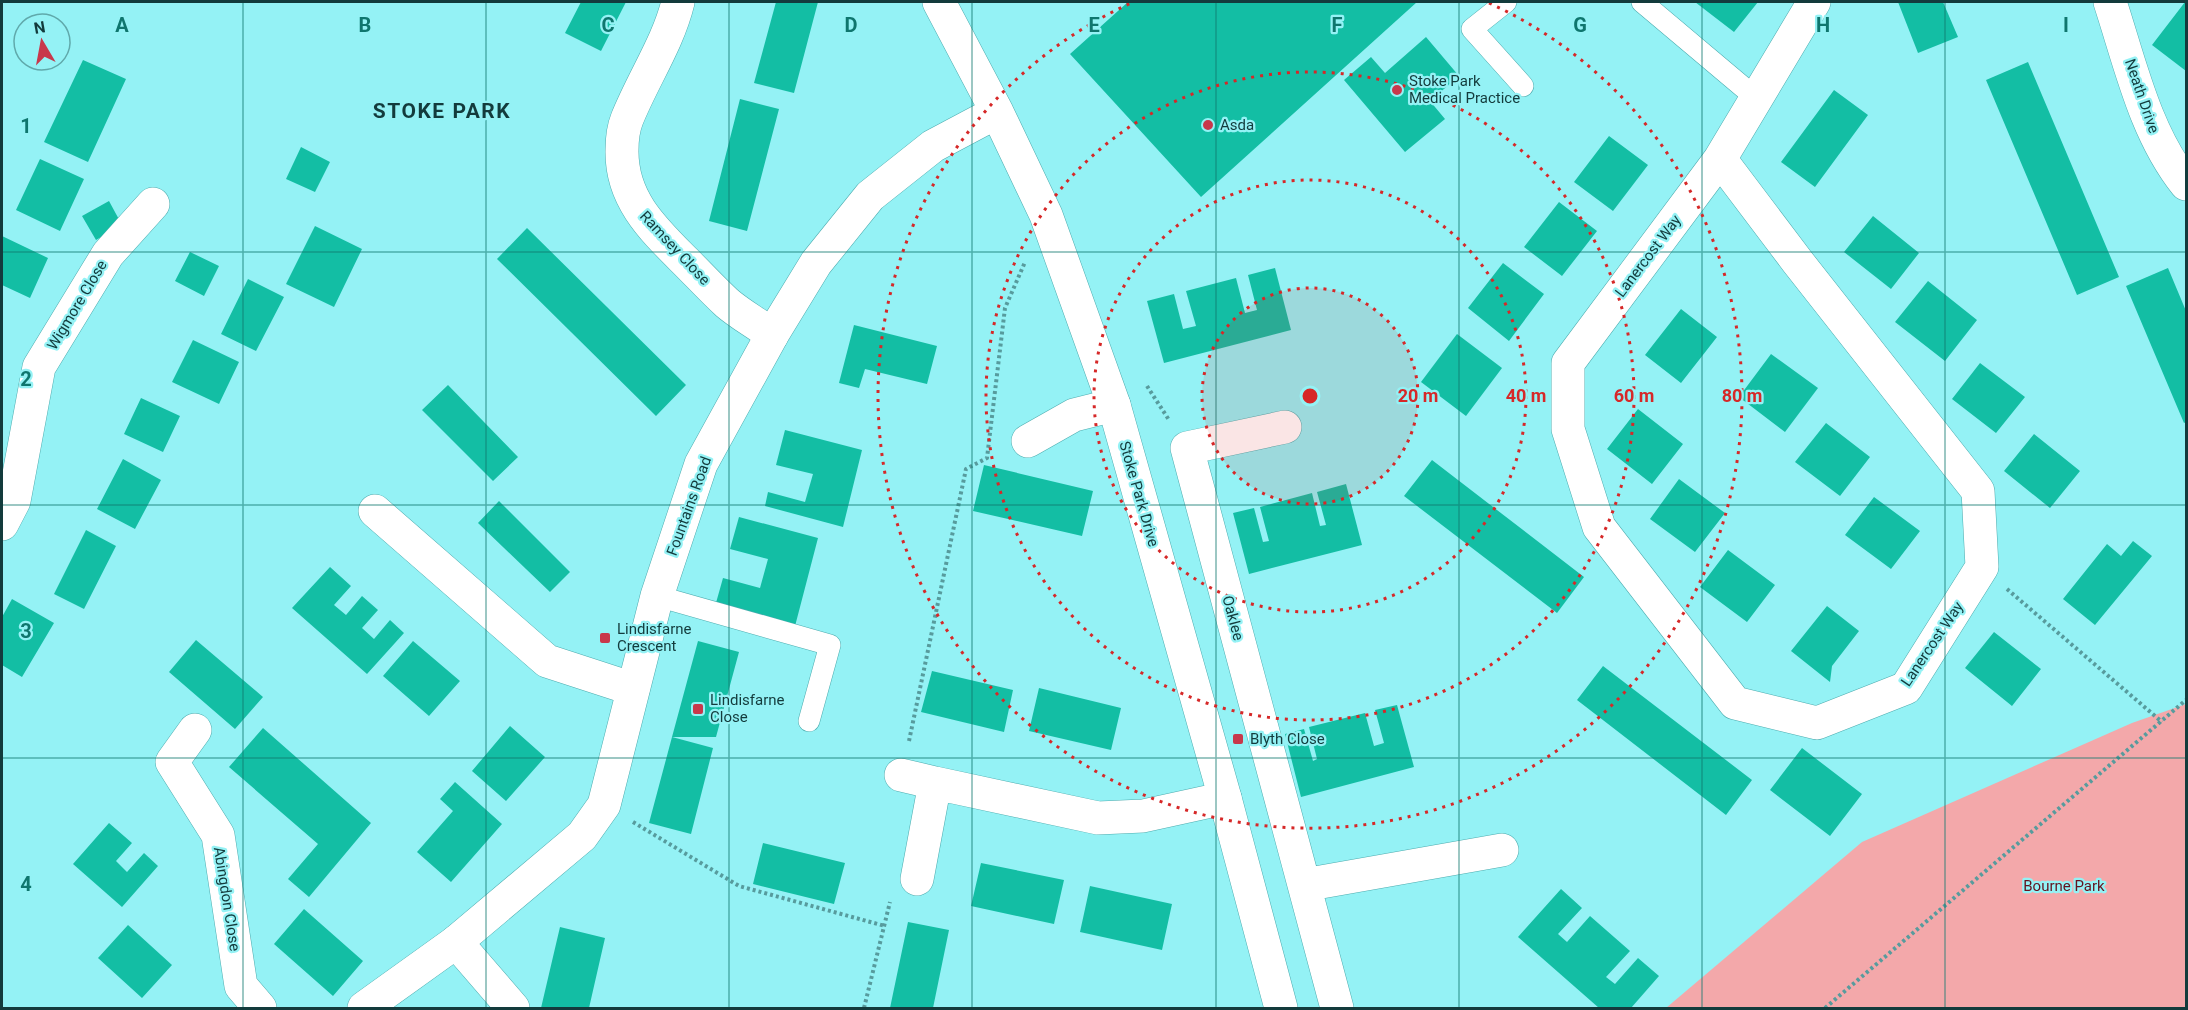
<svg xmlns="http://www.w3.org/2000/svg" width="2188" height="1010" viewBox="0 0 2188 1010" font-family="Roboto,sans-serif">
	<rect width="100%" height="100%" fill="#94f2f5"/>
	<path fill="#f3a8aa" d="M2186,704V1008H1666L1862,842L2132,723Z"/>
	<path fill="#13bea4" d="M581,2H626L601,51L565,33Z
		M776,2H818L794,93L754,83Z
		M1128,2H1417L1201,197L1070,54Z
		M1695,2H1758L1734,32Z
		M1898,2H1943L1958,37L1918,53Z
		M2185,2H2186V71L2152,45Z
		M1426,37L1459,76L1430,101L1445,119L1405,152L1344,80L1371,57L1385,73Z
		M83,60L126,79L88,162L44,142Z
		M2028,62L2119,277L2077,295L1986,80Z
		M1834,90L1868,115L1815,187L1781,162Z
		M740,99L779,109L747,231L709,221Z
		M1609,136L1648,165L1613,211L1574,182Z
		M301,147L330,162L315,192L286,179Z
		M40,159L84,179L60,231L16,210Z
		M109,201L122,225L96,240L82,216Z
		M1559,202L1597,231L1562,276L1524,247Z
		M1873,216L1919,253L1891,289L1844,252Z
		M315,226L362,249L334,307L286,284Z
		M527,228L686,385L656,416L497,259Z
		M2,236L48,258L30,298L2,285Z
		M190,252L219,266L204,296L175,281Z
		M1503,263L1544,294L1509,341L1468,308Z
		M1275,268L1291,330L1164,363L1147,301L1174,294L1183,329L1196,326L1186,291L1236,278L1245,313L1257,310L1248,275Z
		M2168,268L2186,311V422L2184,423L2126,286Z
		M248,279L284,297L256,351L221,334Z
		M1928,281L1977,320L1945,361L1895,322Z
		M1681,309L1717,337L1681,383L1645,355Z
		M854,325L937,346L927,384L865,369L859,388L839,383Z
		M1457,334L1502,368L1466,416L1421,382Z
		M193,340L239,362L219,404L172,382Z
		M1771,354L1818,388L1785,432L1739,397Z
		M1980,363L2025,397L1996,433L1952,399Z
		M448,385L518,457L493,481L422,410Z
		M141,398L180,416L163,452L124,434Z
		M1638,409L1683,444L1652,484L1607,449Z
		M1826,423L1870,457L1840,496L1795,462Z
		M785,430L862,450L843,527L765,506L768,492L805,502L813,474L776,465Z
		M2034,434L2080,471L2050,508L2004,471Z
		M123,459L161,480L135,529L97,509Z
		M1432,460L1584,577L1557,613L1404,496Z
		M984,465L1093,491L1082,536L973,511Z
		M1679,479L1725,513L1695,552L1650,519Z
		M1346,484L1362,545L1249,574L1233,513L1254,508L1263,542L1269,541L1260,507L1312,493L1320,526L1326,525L1317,492Z
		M1874,497L1920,531L1891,569L1845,535Z
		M499,501L570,572L550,592L478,523Z
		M739,517L818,538L794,630L714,610L723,578L760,588L768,559L730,549Z
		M86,530L116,546L84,609L54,594Z
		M2133,541L2152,556L2095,625L2063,599L2107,544L2121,556Z
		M1728,550L1775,585L1747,622L1700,587Z
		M330,567L351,586L334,605L346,615L362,596L378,610L362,628L374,639L390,620L404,633L367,674L292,608Z
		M12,599L54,623L22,677L2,665V617Z
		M1827,606L1859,631L1832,666L1830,682L1791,651Z
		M1994,632L2041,669L2012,706L1965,668Z
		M196,640L263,697L235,729L169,672Z
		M413,641L460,681L429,716L383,676Z
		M698,641L739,652L716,737H672Z
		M1603,666L1752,780L1726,815L1577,700Z
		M932,671L1013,690L1004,732L921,712Z
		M1039,688L1121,708L1111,750L1029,731Z
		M1397,705L1414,767L1301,797L1285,734L1304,729L1313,761L1317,759L1309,727L1365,713L1374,746L1384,743L1375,710Z
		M510,726L545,757L506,801L472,771Z
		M263,728L371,823L309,897L288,879L318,844L229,767Z
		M672,737L713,748L691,834L649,823Z
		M1802,748L1862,794L1830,836L1770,790Z
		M455,782L502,824L451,882L417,852L453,811L440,799Z
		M109,823L132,843L116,861L127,872L144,853L158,866L122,907L73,864Z
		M763,843L845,863L834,904L753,884Z
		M981,863L1064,880L1054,924L971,906Z
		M1090,886L1172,904L1162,950L1080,932Z
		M1561,889L1582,908L1558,934L1567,942L1590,916L1630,951L1606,977L1615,984L1638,958L1659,976L1631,1008H1599L1518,937Z
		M304,909L363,961L333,996L274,944Z
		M908,922L949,930L933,1008H890Z
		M128,925L172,965L142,998L98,958Z
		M560,927L605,938L589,1008H541Z"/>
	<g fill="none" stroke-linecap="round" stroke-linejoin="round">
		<g stroke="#4dacaf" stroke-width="22">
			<path id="service" d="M1506,2L1472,29L1523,86
				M1642,2L1756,98
				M657,596L830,645L809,721"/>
		</g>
		<g stroke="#4dacaf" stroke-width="34">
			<path id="minor" d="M678,2C668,43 643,79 627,119C623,129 622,140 622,150C621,199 653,229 685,261C699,275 713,290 727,303C741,315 758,324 772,335
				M2110,2C2130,63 2145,133 2186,184
				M1720,159L1797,261L1978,491L1982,567L1906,688L1817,723L1735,703L1599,527L1568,429V363L1720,159L1814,2
				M1285,427L1187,448L1337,1008
				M1028,441L1074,415L1114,405
				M375,511L547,661L633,689
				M2,524L14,501L39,367L108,254L153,204
				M195,730L172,762L218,835L241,986L260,1008
				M901,775L935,783
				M917,879L935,783L1098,818L1143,816L1225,798
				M1304,885L1502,850
				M456,942L513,1008"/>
		</g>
		<g stroke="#4dacaf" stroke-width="34">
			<path id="tertiary" d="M939,2L997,112L1046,215L1114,405L1225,798L1281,1008
				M364,1008L456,942L582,836L604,805L657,596L701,464L772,335L816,263L870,196L933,146L997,112"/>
		</g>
		<path stroke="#579b9d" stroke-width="4" stroke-dasharray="3 3" stroke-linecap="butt" d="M1147,386L1169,420
			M2007,589L2162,722
			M909,741L966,469L987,458L1005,308L1025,262
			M633,822L739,886L885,926
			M864,1008L890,902
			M1825,1008L2186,700"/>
		<use href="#service" stroke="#fff" stroke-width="21"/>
		<use href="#minor" stroke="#fff" stroke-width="33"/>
		<use href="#tertiary" stroke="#fff" stroke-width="33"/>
	</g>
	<path fill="none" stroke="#0f766e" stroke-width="1.5" stroke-opacity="0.55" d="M243,2V1008M486,2V1008M729,2V1008M972,2V1008M1216,2V1008M1459,2V1008M1702,2V1008M1945,2V1008M2,252H2186M2,505H2186M2,758H2186"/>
	<circle cx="1310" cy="396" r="108" fill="#d62828" fill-opacity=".12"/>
	<g fill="none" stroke="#d62828" stroke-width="3" stroke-dasharray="3 6">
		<circle cx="1310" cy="396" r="108"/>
		<circle cx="1310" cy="396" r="216"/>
		<circle cx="1310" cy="396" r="324"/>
		<path d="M1489 3A432 432 0 1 1 1131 3"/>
	</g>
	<g fill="#c8384b" stroke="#94f2f5" stroke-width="2">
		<circle cx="1397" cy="90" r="6"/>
		<circle cx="1208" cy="125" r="6"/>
		<rect x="599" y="632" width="12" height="12" rx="3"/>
		<rect x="692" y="703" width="12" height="12" rx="3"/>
		<rect x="1232" y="733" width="12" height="12" rx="3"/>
	</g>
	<g text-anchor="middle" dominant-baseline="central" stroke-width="4.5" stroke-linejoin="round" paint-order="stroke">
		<g font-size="15" fill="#133b3c" stroke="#94f2f5" text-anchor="start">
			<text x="1409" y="81">Stoke Park<tspan x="1409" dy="17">Medical Practice</tspan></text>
			<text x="1220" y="125">Asda</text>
			<text x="617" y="629">Lindisfarne<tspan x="617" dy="17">Crescent</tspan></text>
			<text x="710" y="700">Lindisfarne<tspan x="710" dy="17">Close</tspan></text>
			<text x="1250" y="739">Blyth Close</text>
		</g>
		<g font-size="15" fill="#133b3c" stroke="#94f2f5">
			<text transform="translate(2142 96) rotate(71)">Neath Drive</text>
			<text transform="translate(675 248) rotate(47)">Ramsey Close</text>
			<text transform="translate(1648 256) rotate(-53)">Lanercost Way</text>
			<text transform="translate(77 305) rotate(-59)">Wigmore Close</text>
			<text transform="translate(1139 494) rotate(74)">Stoke Park Drive</text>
			<text transform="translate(689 506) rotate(-70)">Fountains Road</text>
			<text transform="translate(1233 618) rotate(75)">Oaklee</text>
			<text transform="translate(1932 644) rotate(-56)">Lanercost Way</text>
			<text transform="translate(227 899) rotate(81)">Abingdon Close</text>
		</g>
		<g font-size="15" fill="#65121f" stroke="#94f2f5">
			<text x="2064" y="886">Bourne Park</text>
		</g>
		<g font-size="21" font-weight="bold" letter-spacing="1.5" fill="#133b3c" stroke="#94f2f5">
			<text x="442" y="111">STOKE PARK</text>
		</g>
	</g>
	<g font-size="20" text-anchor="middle" font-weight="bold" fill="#0f766e" stroke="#94f2f5" stroke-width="4.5" stroke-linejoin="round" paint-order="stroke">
		<text x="122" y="32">A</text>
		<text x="365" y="32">B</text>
		<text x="608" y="32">C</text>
		<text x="851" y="32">D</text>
		<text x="1094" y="32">E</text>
		<text x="1337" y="32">F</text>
		<text x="1580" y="32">G</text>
		<text x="1823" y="32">H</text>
		<text x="2066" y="32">I</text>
		<text x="26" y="133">1</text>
		<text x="26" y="386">2</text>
		<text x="26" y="638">3</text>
		<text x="26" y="891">4</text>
	</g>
	<circle cx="1310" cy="396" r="9" fill="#d62828" stroke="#94f2f5" stroke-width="3"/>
	<g font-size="18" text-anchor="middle" font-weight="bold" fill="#d62828" stroke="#94f2f5" stroke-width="4.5" stroke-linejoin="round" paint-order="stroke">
		<text x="1418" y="402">20 m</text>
		<text x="1526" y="402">40 m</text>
		<text x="1634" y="402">60 m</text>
		<text x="1742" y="402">80 m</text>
	</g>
	<rect width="2188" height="1010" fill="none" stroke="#133b3c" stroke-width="6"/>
	<g transform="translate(42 42) rotate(350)"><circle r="28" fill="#94f2f5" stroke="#60a9ab" stroke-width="1.5"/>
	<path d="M0-4.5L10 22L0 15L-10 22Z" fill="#c8384b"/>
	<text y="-9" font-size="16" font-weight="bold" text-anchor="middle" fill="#133b3c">N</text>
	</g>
</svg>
